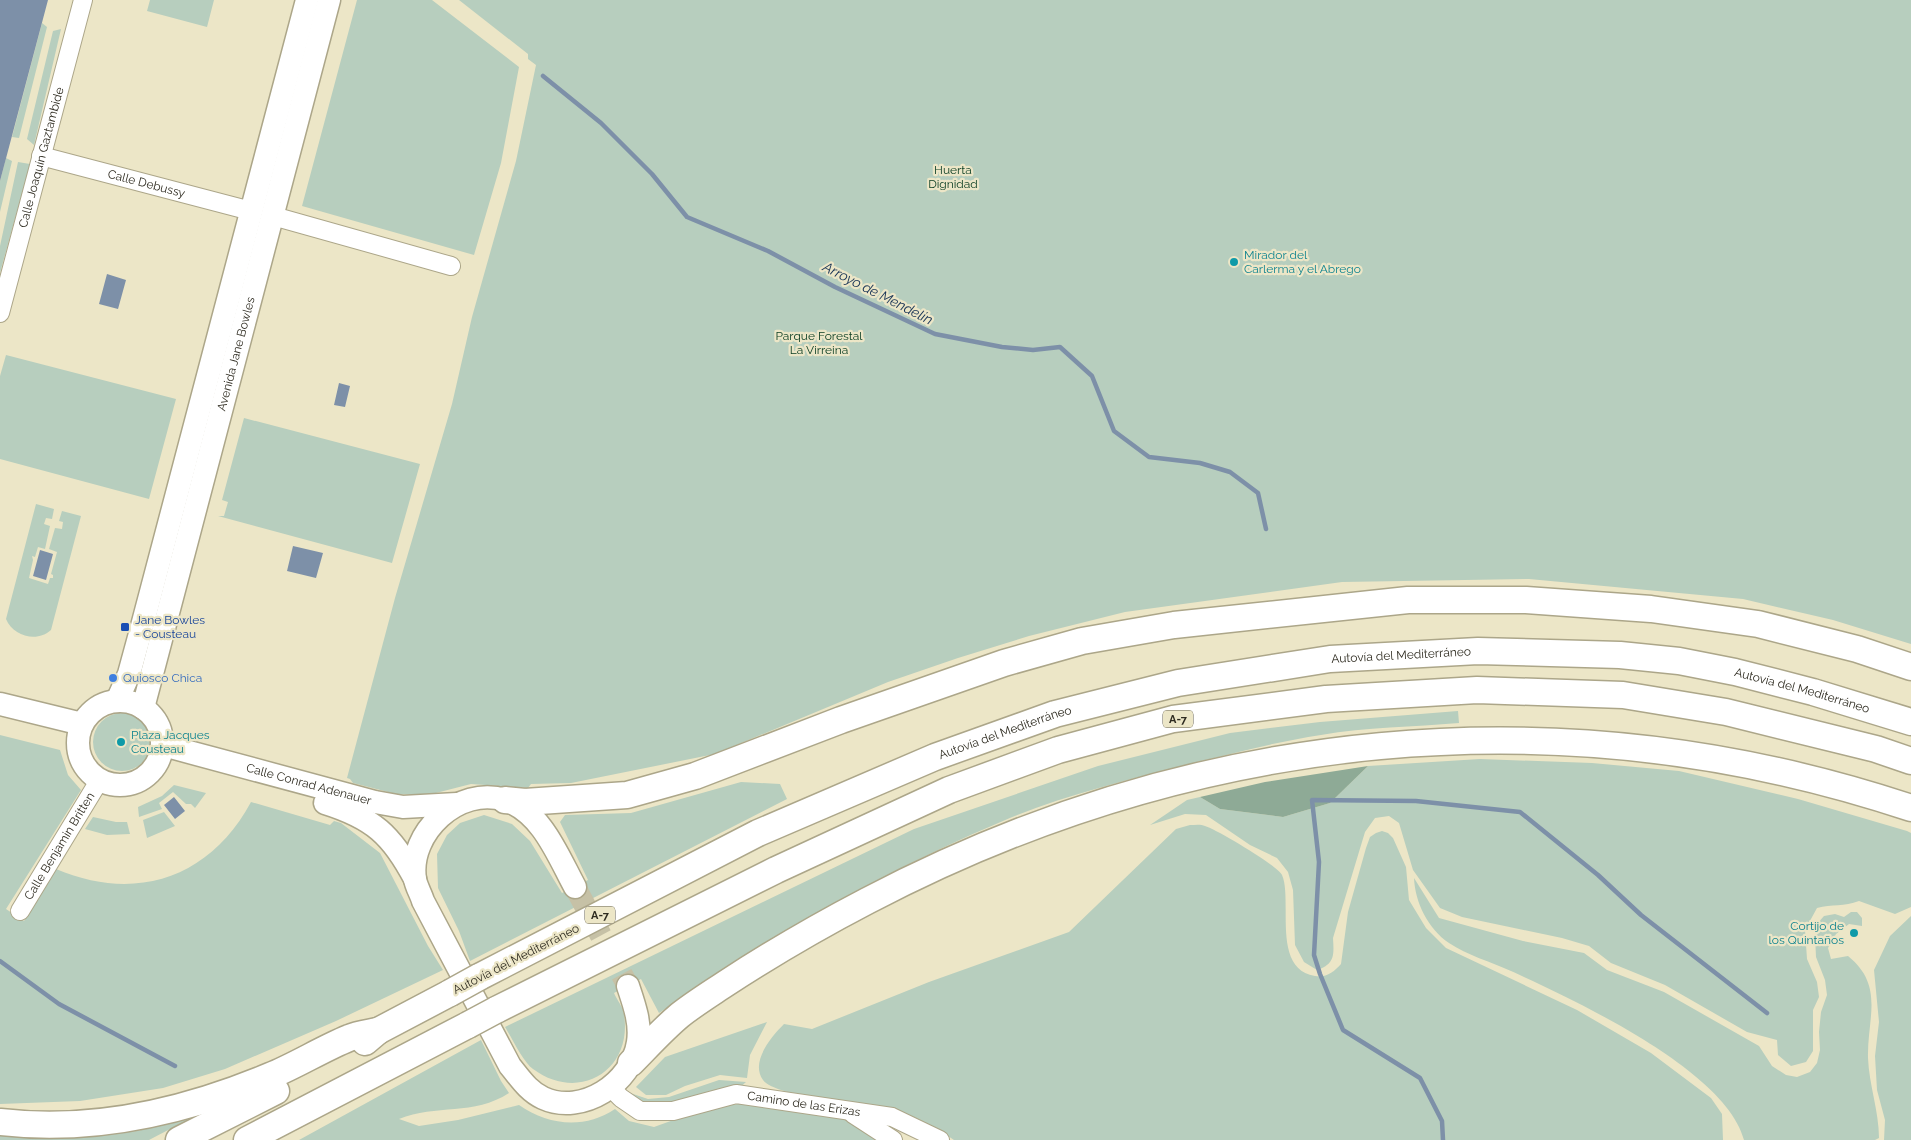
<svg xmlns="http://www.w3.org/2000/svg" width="1911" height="1140" viewBox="0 0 1911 1140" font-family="Raleway,sans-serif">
	<rect width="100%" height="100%" fill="#ece6c7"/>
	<path fill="#b7cebe" d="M150,0H214L207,27L147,11Z
		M357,0H432L519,67L501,163L474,255L302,206Z
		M459,0H1911V644L1833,620L1743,599L1529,579L1342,582L1125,612L1029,636L958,658L888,682L715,754L571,783L531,784L528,788L471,784L428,795L396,794L353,783L350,779L347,778L395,598L452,404L472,317L516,161L536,65L528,59V54Z
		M42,23L47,27L19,138L12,137Z
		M61,29L34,145L27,139L53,31Z
		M6,158L12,161L0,212V181Z
		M18,162L30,164L0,273V246Z
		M6,355L176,399L149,499L0,459V376Z
		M244,418L420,464L392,563L218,516H224L228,502L222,500Z
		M36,504L54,509L52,519L46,518L44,524L50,526L45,549L38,547L35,557L32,556L33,560L29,578L48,584L50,578H53V575L51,574L57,552L49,549L55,528L62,529L63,522L59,521L62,511L81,516L51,630C37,643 13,636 6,619Z
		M1458,711L1459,723C1414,727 1366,727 1321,735C1275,742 1230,754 1185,765C1124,781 1061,796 1003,821C881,872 768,939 659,1013L641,979L614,993C617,1000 623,1007 624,1014C633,1071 579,1103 533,1069C523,1062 512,1038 505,1027L914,829L1098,766L1230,733L1320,722Z
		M93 742a29 29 0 1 1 58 0a29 29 0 1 1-58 0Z
		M0,735L60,750L68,775L81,790L6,909L24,921L56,869C136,903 210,878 251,802L330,825L334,821L341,823L380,853L428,946L443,970L336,1021L225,1069L163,1088L80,1101L0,1104Z
		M1480,759L1592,763L1679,771L1798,799L1907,831L1911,833V907L1895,914L1859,901C1844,907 1832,904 1817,908L1805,930L1807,959L1817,982L1819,997L1813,1010V1051L1806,1062L1791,1066L1778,1055L1777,1040L1747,1032L1665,985L1611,963L1589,946L1562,938L1462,917L1440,908L1413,870L1399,823L1389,816L1375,818L1365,832L1333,938C1334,955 1335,964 1317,970L1304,962L1295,945L1293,890L1288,872L1277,858L1250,845L1206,815L1185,814L1150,825L1187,800L1200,797L1220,809L1283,817L1330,803L1368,766Z
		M741,782L780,784L787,799L470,961L459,931L438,888L437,854L447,835L460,823L484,815L512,824L530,841L562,893L588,880L560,822L565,815L631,813Z
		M174,785L206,793L195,808L191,804H186L173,792L159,803L162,809L139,817L138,807L162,796Z
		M164,812L175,826L147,838L143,820Z
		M93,817L116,822H127L130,834L107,835L85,829Z
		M1190,825C1195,825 1201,824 1205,826C1216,829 1278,866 1282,875C1293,900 1271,969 1315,976C1326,978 1334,972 1341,964L1348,912L1366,848L1370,837L1376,833L1382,831L1388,833L1393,838L1406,867L1409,900L1426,928L1446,948L1577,1010L1651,1053L1711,1098L1722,1114L1723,1140H954C938,1129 915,1115 896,1111C871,1104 776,1098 763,1080C750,1062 771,1037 784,1024L812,1029L929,982L1069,932L1176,829Z
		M1414,878L1439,918L1523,941L1584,953L1607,970L1664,992L1759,1046L1772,1066L1786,1075L1797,1077L1810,1072L1817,1063L1820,1050L1819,1032L1821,1012L1827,995L1825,980L1816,957L1815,935L1817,924L1824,916L1835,914L1844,917L1851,912H1857L1862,918V926L1849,924L1836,934L1828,948L1831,959L1848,956C1885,986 1867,1018 1868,1058C1869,1085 1879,1111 1879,1138L1875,1140H1744C1726,1070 1574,1000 1511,971C1491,962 1467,955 1449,943C1428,929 1415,902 1414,878Z
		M1911,916V1140H1884L1885,1120L1877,1090L1875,1056L1879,1022L1874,970L1890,936Z
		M767,1022L750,1055L747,1078L720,1075L685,1086L666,1095H646L636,1087L665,1057Z
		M481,1040L501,1081L509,1093C474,1116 436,1104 399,1119L419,1126L458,1120L519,1105C549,1126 585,1129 615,1109L629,1121L654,1127L693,1113L742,1103L851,1119L879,1140H299Z
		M719,1080L746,1082L737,1090L663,1106L644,1104L630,1093L648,1099L669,1097Z
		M193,1117L149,1140H0V1133L72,1137L137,1131Z"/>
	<path fill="#8eaa96" d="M1368,766L1330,803L1283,817L1220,809L1200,797L1265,782Z"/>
	<path fill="#7d90a8" d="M0,0H48L0,181Z
		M107,274L126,280L118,309L99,304Z
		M339,383L350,386L345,407L334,405Z
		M293,546L323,553L316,578L287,571Z
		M40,550L53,554L46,580L33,576Z
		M174,797L185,811L175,819L164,805Z"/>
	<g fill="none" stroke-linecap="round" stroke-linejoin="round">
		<path stroke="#7d90a8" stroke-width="4.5" d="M543,76L601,123L652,174L687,217L768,251L835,287L935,334L1002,347L1033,350L1060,347L1092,376L1114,431L1149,457L1200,463L1230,472L1258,493L1266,529
			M0,961L59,1004L175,1066
			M1443,1140L1442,1121L1420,1078L1343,1030L1320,974L1314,955L1319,862L1312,800L1416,801L1520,812L1598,875L1641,915L1767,1013"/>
		<path stroke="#c6c1a6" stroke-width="22" stroke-dasharray="22 11" stroke-linecap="butt" d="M575,887L628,986"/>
		<g stroke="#aca689" stroke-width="20">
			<g id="minor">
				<path id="s1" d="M41,156L251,211"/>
				<path d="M273,216L451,266"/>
				<path id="s2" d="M0,313L83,0"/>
				<path id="s3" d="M20,911L99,781"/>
				<path id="s4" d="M611,1088L621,1098L640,1111H673L736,1094L892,1117L940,1140"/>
				<path d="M853,1114L893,1140"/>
			</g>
		</g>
		<g stroke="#aca689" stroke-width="25">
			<g id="major">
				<circle cx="120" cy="743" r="42"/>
				<path d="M117,701L129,674L141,630L307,0"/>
				<path d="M0,704L82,724"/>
				<path id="s5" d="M143,708L329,0"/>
				<path id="s6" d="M163,745L375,802L403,807L457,804"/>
				<path d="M325,803C373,818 392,835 415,879"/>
				<path d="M575,887C558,856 542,812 505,800C459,785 408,833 415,879C416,886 421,894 423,901L510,1066C520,1078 528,1091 543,1098C582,1116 632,1083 638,1042C641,1023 634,1004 628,986"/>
			</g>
		</g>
		<g stroke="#aca689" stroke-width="29">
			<g id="highway">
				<path d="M505,800L525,802L627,795L695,776L841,720L1004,663L1082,641L1174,625L1408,600H1526L1651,609L1758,624L1857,649L1911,667"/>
				<path id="s7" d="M479,977L758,833L935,757L1055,714L1178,683L1330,659L1478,651L1620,655L1679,661L1735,672L1813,692L1911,722"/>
				<path d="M496,1010L776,870L949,790L1058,750L1173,719L1326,699L1477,690L1623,695L1726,712L1876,749L1911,761"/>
				<path d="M365,1042L378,1031L450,993"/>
				<path d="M631,1063C647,1047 662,1030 680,1015C694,1004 710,994 725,984C771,954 819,926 867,901C1195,729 1559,691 1911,808"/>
				<path d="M0,1122C94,1133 184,1112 270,1076C297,1065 322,1049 349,1038C358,1034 369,1033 378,1031"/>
				<path d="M179,1140L276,1091"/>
				<path d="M247,1140L468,1025"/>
			</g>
		</g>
		<use href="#minor" stroke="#fff" stroke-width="18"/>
		<use href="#major" stroke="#fff" stroke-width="22"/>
		<use href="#highway" stroke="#fff" stroke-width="26"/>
		<g stroke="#aca689" stroke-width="29" stroke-linecap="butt">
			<path id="highway-bridge" d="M450,993L479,977
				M468,1025L496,1010"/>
		</g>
		<use href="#highway-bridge" stroke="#fff" stroke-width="26"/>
	</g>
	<g fill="#0f9aa8" stroke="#ece6c7" stroke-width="2">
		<circle cx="1234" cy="262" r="5"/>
		<circle cx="121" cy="742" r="5"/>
		<circle cx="1854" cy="933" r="5"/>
	</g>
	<rect fill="#1a4fb4" stroke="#ece6c7" stroke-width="2" x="120" y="622" width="10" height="10" rx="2.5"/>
	<circle fill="#3f7fe0" stroke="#ece6c7" stroke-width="2" cx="113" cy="678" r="5"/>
	<g text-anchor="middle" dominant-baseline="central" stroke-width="4.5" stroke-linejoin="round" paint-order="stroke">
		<g fill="#ece6c7" stroke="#676352" stroke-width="1">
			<rect x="1163" y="710.5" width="30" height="17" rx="4"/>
			<rect x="585" y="906.5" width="30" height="17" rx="4"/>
		</g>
		<g font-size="11" font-weight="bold" fill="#2e2b20">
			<text x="1178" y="719">A-7</text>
			<text x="600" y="915">A-7</text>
		</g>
		<g font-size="12" fill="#2e2b20" stroke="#ece6c7">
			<text stroke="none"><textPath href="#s2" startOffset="161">Calle Joaquín Gaztambide</textPath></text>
			<text stroke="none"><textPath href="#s1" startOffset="109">Calle Debussy</textPath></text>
			<text stroke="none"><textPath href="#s5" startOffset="366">Avenida Jane Bowles</textPath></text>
			<text stroke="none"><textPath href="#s7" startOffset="986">Autovía del Mediterráneo</textPath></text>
			<text stroke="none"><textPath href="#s7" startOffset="1391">Autovía del Mediterráneo</textPath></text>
			<text stroke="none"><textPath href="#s7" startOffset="581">Autovía del Mediterráneo</textPath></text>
			<text stroke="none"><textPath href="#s6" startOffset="151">Calle Conrad Adenauer</textPath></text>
			<text stroke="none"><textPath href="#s3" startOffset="76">Calle Benjamin Britten</textPath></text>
			<text transform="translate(516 959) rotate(-27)">Autovía del Mediterráneo</text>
			<text stroke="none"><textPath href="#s4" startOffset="204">Camino de las Erizas</textPath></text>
		</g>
		<g font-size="12" fill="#073b20" stroke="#ece6c7">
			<text x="953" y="170">Huerta<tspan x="953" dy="14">Dignidad</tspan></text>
			<text x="819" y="336">Parque Forestal<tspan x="819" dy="14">La Virreina</tspan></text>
		</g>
		<g font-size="12" fill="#0d838f" stroke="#ece6c7" text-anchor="start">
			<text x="1244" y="255">Mirador del<tspan x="1244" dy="14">Carlerma y el Abrego</tspan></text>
			<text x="131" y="735">Plaza Jacques<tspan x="131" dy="14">Cousteau</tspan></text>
			<text x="1844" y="926" text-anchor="end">Cortijo de<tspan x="1844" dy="14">los Quintaños</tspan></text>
		</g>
		<g font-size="12" fill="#164399" stroke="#ece6c7" text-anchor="start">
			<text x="135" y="620">Jane Bowles<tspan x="135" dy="14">- Cousteau</tspan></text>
		</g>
		<g font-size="12" fill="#366cbe" stroke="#ece6c7" text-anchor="start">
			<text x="123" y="678">Quiosco Chica</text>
		</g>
		<g font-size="14" font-style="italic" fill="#153154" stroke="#ece6c7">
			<text transform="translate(878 293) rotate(27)">Arroyo de Mendelín</text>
		</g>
	</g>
</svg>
